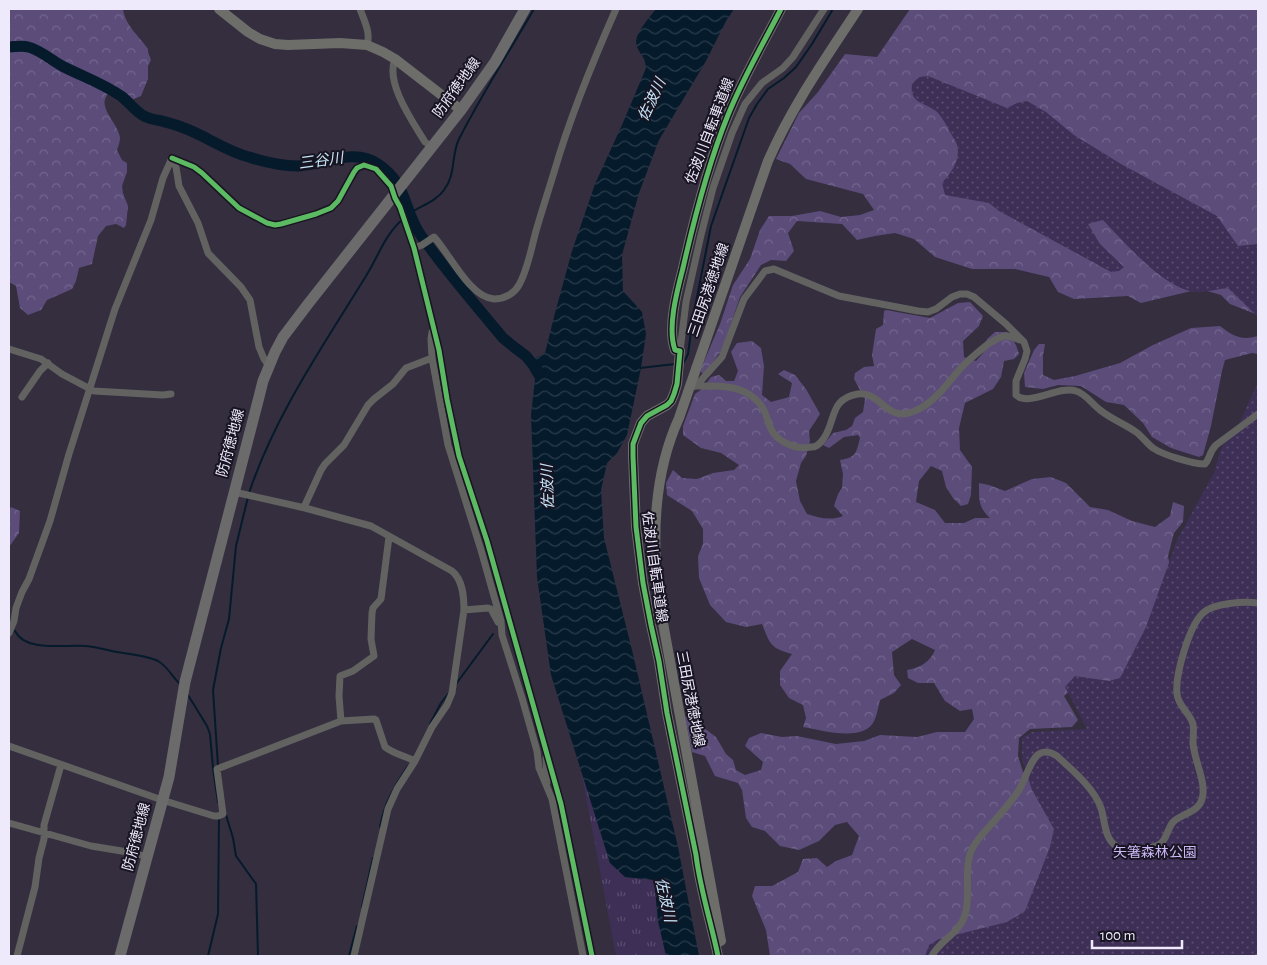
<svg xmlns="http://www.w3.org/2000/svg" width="1267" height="965" viewBox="0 0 1267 965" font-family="'Alegreya Sans','Noto Sans JP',sans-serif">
	<defs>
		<pattern id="grass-tufts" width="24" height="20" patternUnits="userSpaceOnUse" patternTransform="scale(1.25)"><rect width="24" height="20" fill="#3e2f57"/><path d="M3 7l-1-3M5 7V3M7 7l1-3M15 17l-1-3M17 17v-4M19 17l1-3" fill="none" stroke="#5a4d70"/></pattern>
		<pattern id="forest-crowns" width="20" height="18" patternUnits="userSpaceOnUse" patternTransform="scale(1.25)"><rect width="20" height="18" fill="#5b4c7a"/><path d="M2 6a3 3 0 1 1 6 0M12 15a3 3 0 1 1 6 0" fill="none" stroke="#73668e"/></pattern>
		<pattern id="park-dots" width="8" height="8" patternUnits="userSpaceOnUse" patternTransform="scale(1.25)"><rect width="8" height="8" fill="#3e2f57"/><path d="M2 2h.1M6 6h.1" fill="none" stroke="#5a4d70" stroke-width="1.8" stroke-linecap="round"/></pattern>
		<pattern id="water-waves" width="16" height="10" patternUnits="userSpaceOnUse" patternTransform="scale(1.25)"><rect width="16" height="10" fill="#051b2c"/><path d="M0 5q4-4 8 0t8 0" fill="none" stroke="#2a3c4c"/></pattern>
	</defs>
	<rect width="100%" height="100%" fill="#342e3f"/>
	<path fill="url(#grass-tufts)" d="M581,770L610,863L625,877L654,880L658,921L666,956H616Z"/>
	<path fill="url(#forest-crowns)" d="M9,9H123C125,25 139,36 148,49V52L151,60L148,66V79L141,96L129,101L119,93L111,91C109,93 107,94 106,97C99,109 119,125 120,138C120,142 118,147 117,150L122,160L127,163V172L122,186L123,193L128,206L126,225L124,228L116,224L106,226L98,236L92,264L79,268L76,281L72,289L47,300L41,310L28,315L20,308L16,286L9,282Z
		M910,9H1258V315L1230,304L1221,295L1200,289L1141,303L1128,296L1074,299L1058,292L1049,277L1015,269H972L935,257L914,239L895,233L875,236L857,240L842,224L797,221L788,233L794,251L786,261L771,260L761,265L740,297L723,348L704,375L700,371L720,324L733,285L750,259L760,230L769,216H792L820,211L841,217L860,215L874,210L863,194L806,179L790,164L776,159L799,113L818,92L845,54L877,57Z
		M970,302L983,316L979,326L963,341L964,357L976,361L983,353L987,339L995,332H1008L1016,345L1019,354L1014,359L1004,361L1001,377L993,389L965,403L959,428L960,450L972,467L971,495L968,504L961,506L953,498L946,487L942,471L931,466L919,481L916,502L935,510L945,523H964L975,518H990C978,507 979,499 979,483L989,485L1005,491L1032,479L1051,477L1066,483L1090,507L1108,510L1132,521L1155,527L1170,516L1173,502L1184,506L1183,522L1174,533L1168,556L1171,573L1144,690L1076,686L1064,696L1078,720L1072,727L1030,729L1019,738L1018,756L1023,772L1038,776L1258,626V956H770L766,930L752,896L755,886H772L798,872L803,859L817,858L827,867L836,861L852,855L859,836L847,822L835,825L819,841L799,850L780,846L765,831L752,827L746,818L742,790L738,783L715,776L705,756L692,752L685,717L695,715L700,725L716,737L726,754L733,760L736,770L745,775L761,770L763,762L745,746L749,738L761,733L782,737L797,736L836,744L864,741L880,735L917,737L937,732H965L974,719L972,709L960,711L945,701L934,683H918L908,678L907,670C920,668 930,662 935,650L912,639L892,652L894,675L901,685L894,693L880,700C878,707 877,717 873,723C861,742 821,730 803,727L806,718L803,705L789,698L780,685V671L792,654C770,648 770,644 762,624L746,627L726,622L710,605L699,578L698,556L703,544V529L692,511L667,495L666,483L673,470L682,478L697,479L713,473L734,470L739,465L721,453L701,448L683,435V426L695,394L702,389L711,377L719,375L726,381H734L738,371L731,352L737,343L752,341L761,348L764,366L762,395L771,402L789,397L792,383L778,374L784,370L795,375L806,389L820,414L809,431L810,441L806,456L801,463L796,481L800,501L807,514C820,518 830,521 843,516L834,506L838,494L842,488L843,474L840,460C857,457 856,453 860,438L858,435L844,437L829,448L823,445L833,433L846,430L852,426L855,418L863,412L865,399L854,379L855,373L864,367L874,366L872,355L876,329L883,325L884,311L886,310L930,318L958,303Z
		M1220,326C1233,336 1241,341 1258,336V354L1252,353L1225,360L1222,371L1211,426L1203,455L1199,457L1171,448L1152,437L1143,423L1124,405L1106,402L1081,386L1058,385L1043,389L1025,387L1024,373L1034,350L1039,344H1045L1043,356V375L1054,380L1075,376L1120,363L1153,345L1191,328Z
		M11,507L20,511L19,533L9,547V511Z"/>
	<path fill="url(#park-dots)" d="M928,76L1007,108L1017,103L1027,101L1046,112L1074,135L1121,164L1217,216L1238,246L1258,244V319L1255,314L1228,288C1218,289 1207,292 1197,292C1166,291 1123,241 1103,220L1088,224L1100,244L1124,267L1119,271L1111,272L999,211L989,203L945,195L942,183C951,173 961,160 957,145C956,141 952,136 950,132C947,126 942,117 937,112C925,102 909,104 912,84L919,77Z
		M1258,382V953L1252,956H925L929,945L939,939L1007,922L1025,911L1050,847L1054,829L1032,790L1022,758V738L1032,732L1087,729L1065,687L1075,676L1109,681L1120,678L1146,627L1177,540L1214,473L1220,452L1224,444L1235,433Z"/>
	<path fill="url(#water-waves)" d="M656,9H734L726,21L706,61L659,140L639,193L622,255L623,291L642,312L646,334L641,368L627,435L617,453L607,463L601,490L604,538L632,650L678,847L699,956H666L658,921L654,880L625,877L610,863L551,675L537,577L531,415L535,379L526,364L537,357L545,353L555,313L572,251L595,184L622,125L646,68C645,56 641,56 637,47C632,36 649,18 656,9Z"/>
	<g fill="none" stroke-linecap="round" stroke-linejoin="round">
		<path stroke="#051b2c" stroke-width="2" d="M406,216C417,207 436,202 444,190C456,175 451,155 459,139C482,94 509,52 534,9
			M682,362H684L688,354L693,317L711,226L749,118L757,104L768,89L784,78L796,67L812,44L833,9
			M640,368L675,364
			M249,493C275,415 323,346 366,276C378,257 385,234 403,219
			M15,631C26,653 66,644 86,646C96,647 107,650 117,652C130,654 146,655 158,661C167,666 172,676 179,683
			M456,684L493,634
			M188,695L207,726L210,734L213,768L218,802
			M430,724L441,703L448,694
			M218,766L213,690L221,648L229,619L236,546L248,497
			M226,815L233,838L236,856L256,884L258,956
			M380,827C384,804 395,785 408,766
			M362,907L373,858
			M208,956L218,914L219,819
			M349,956L357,926"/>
		<path stroke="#051b2c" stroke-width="11" d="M9,47C15,47 22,45 28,47C41,50 52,61 64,67C84,77 102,83 121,96C129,102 135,111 144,116C149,119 156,120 162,121C169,123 177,125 184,128C206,136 226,151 249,157C264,162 282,166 298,166C324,165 353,147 378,164C408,184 403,209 420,234C445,270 475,304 503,338L514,347L526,356L539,372"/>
		<path stroke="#626260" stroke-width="7" d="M360,9C364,20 371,33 367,45
			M395,59C385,83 413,122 425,142L432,147
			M172,158L194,167L202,173L239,208L267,223L275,225L281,224L316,214L331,208L338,201L354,172L357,168L364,165L376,169L391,186L395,198L400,207L414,248L439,350L447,399L459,456L487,541L561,804L592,956
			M172,158L176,167L179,186L198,223L208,253L241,287L250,300L259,347L264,359L269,366
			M414,248L422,245L434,237C449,253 470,298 494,299C504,299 514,294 519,285C528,269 531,249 536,231C542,210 549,189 555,169C571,114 593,61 616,9
			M435,331L432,332L431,339L432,358L448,445L481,550L501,621L502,635L522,698L537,751L539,768L552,799L583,956
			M9,349L41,359L62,374L94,391L163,395L171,394
			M680,351L686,302L701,235L713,188L732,133L745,104L762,83L783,68L793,57L824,9
			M696,386C715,386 738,384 754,398C764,406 766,415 770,427C776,442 796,450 811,447C816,447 818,445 821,442C837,425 827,399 858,394C881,391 886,422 912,412C933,405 946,385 960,369C968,360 978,352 988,344C993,341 999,337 1005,336C1011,336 1015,338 1020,340
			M690,387L696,386L722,357L744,299L765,271L774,269L839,296L918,311L928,312L936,309L952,297L960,294H967L974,297L1006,324L1024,342L1027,351L1025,359L1016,381V395C1029,407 1059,385 1076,391C1086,394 1092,404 1100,410C1111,419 1125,424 1136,432C1143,437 1147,444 1153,448C1163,455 1193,464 1205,464C1210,459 1209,452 1216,445L1258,414
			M22,397L40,371L48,363
			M234,492L305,508L371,526L452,571C463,580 464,597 464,610L452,693L447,705L432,727L415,761L397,789L388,809L354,956
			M305,508V505L321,470L325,464L344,445L368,405L374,399L393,384L406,368L432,358
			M464,610L488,608L491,609L498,622
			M9,633L14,621L16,608L22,592L29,579L50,521L69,454L115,309L151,220L163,178L172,158
			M341,721L374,719L376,720L385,747C394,754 405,756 415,761
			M9,746L162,800L214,816H218L223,814L217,769L341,721L339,696L340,676L353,671L374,656L371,639L372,613L373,608L381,599L389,537
			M546,758L547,782
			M9,823L91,846L134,853L147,857
			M17,956L35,887L39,858L44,839V825L61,765
			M932,956C939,941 959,934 965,915C971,895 964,873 970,854C973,844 981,836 987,829C998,817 1010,804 1019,790C1025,781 1030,760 1039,754C1045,750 1052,753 1057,756C1072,770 1094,788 1101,808C1105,820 1104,838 1116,846C1126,854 1144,850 1156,846C1167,842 1166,831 1173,822C1181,814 1199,812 1202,799C1207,783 1194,760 1193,743C1193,737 1194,730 1193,724C1190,713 1178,706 1177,694C1175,675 1189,626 1203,613C1213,603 1245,601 1258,603"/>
		<path stroke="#6d6e6a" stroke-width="10" d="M219,9L248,32L260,39L275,44L288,45L340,43L367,45L383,52L395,59L461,110
			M721,941L659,601C652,539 653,475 679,418L768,161C792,106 826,58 858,9
			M718,956C711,922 700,889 696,855L667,713L659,661L651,625L643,583L636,527L633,456V444L641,423L647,416L667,405L671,401L674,394L677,384L680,351L675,350C667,328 677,291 683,268C695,215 708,164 728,115C743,78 763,44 781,9"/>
		<path stroke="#6b6b6b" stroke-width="11" d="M120,956L169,777L185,682L259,397L263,381L275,352L283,337L308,304L461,110L495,62L525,9"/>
		<g stroke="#181421" stroke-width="8">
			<path id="cycleway" d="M172,158L194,167L202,173L239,208L267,223L275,225L281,224L316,214L331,208L338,201L354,172L357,168L364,165L376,169L391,186L395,198L400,207L414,248L439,350L447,399L459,456L487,541L561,804L592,956
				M718,956C711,922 700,889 696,855L667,713L659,661L651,625L643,583L636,527L633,456V444L641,423L647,416L667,405L671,401L674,394L677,384L680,351L675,350C667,328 677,291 683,268C695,215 708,164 728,115C743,78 763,44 781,9"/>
		</g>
		<use href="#cycleway" stroke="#5cba63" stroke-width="5"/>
	</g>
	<g text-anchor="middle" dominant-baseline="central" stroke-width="4" stroke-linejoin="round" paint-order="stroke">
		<g font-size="14" fill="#efe9fc" stroke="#181421">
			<text transform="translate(457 88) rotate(-54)">防府徳地線</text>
			<text transform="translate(710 131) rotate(-69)">佐波川自転車道線</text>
			<text transform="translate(709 290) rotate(-71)">三田尻港徳地線</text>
			<text transform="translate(231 443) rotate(-75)">防府徳地線</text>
			<text transform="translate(654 567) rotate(82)">佐波川自転車道線</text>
			<text transform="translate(690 699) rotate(79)">三田尻港徳地線</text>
			<text transform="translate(137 837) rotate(-75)">防府徳地線</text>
		</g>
		<g font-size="14" fill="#cbb8f6" stroke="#181421">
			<text x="1155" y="853">矢箸森林公園</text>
		</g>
		<g font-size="15" font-style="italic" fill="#c5e5fa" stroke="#181421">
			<text transform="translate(652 100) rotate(-65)">佐波川</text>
			<text transform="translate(321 161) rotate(-8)">三谷川</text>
			<text transform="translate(548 487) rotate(-92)">佐波川</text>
			<text transform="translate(665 900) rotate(77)">佐波川</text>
		</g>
	</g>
	<rect width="1267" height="965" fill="none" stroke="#efe9fc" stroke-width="20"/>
	<path d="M1092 940v8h90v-8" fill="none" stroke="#efe9fc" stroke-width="2.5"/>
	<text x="1100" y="940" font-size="15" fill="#efe9fc" stroke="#181421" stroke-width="4" paint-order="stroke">100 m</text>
</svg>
